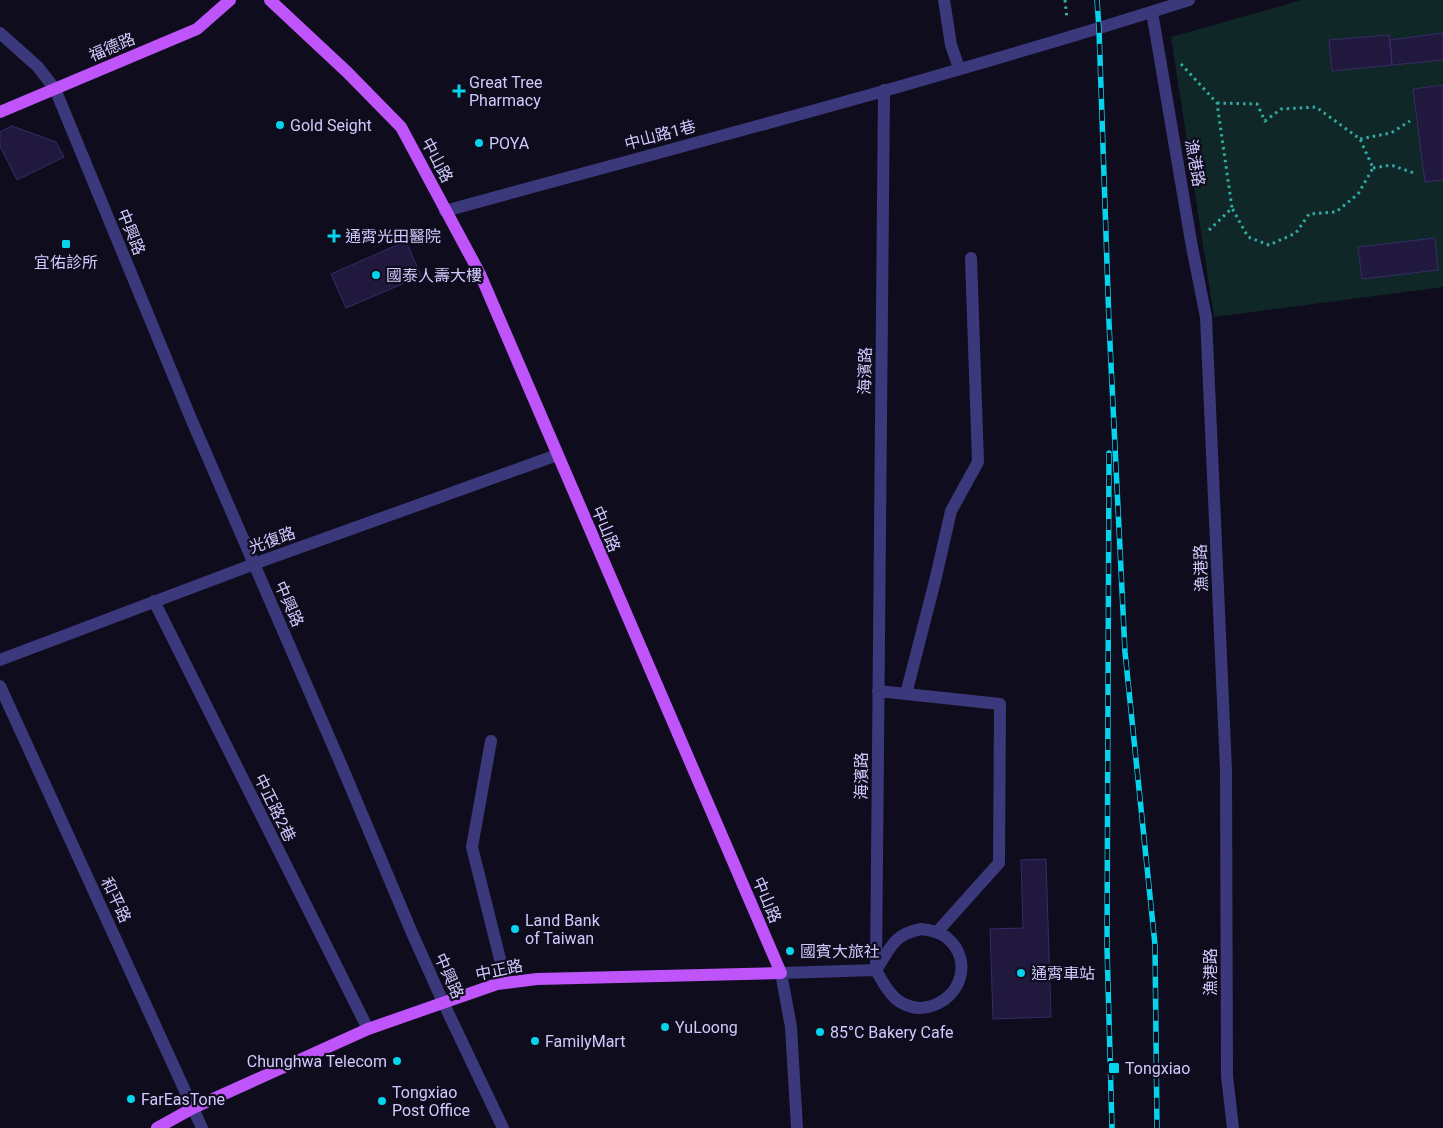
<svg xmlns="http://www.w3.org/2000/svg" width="1443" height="1128" viewBox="0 0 1443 1128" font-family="Roboto,'Noto Sans TC',sans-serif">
	<rect width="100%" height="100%" fill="#0f0c1d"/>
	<path fill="#0f2726" d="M1302,0H1443V287L1214,317L1171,37Z"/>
	<path fill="#20193d" stroke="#382b69" d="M1443,33V60L1392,65L1390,40Z
		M1389,35L1392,65L1332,71L1329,40Z
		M1443,85V180L1425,182L1413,89Z
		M12,126L56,142L64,157L17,180L0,146V132Z
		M1435,238L1438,270L1362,279L1358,247Z
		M406,241L421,276L346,308L331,274Z
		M1046,859L1051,1017L993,1019L990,929L1023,928L1021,860Z"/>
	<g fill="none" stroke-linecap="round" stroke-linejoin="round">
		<path stroke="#30aba5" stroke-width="3" stroke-dasharray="2.5 4" stroke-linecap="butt" d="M1065,0L1067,19
			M1181,64L1217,103L1232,208L1207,232
			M1217,103L1257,104L1265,121L1281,109L1316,107L1360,139L1373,168L1358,194L1336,212L1309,214L1296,233L1269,245L1248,237L1232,208
			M1360,139L1391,133L1410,121
			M1373,168L1391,165L1414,173"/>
		<path stroke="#3b387b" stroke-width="12" d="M944,0L951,45L959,68
			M1152,12L1192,247L1206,317L1226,770L1227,1076L1233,1128
			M0,33L38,67L55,89L192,421L343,769L412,933L443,1002L503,1128
			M445,211C693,143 944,78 1189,0
			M154,601L368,1029
			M0,660L254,564L557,455
			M0,686L202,1128
			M878,691L1000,704L999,863L937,932
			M906,694L935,581L951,511L978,462L971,258
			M491,741L472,847L506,983
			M921,929C930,930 939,932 946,937C977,962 958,1006 920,1008C911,1008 899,1003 893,996C886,989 881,979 876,970C891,948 892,935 921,929Z
			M797,1128L791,1027L781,973L876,970L884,90"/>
		<path stroke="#be54fa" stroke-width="12" d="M0,112L197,29L230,0
			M157,1128L193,1108L368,1029L497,984L537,979L781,973L480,274L401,127L347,72L270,0"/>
		<g stroke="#06d4ed" stroke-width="5.5">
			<path id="rail" d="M1097,0L1099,29L1109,323L1125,652L1155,945L1157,1128
				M1109,453L1107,947L1112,1128"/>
		</g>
		<use href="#rail" stroke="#0f0c1d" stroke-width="4" stroke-dasharray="11" stroke-linecap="butt"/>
	</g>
	<g fill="#06d4ed" stroke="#0f0c1d" stroke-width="2">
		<path d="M456.5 83.5h5v5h5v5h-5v5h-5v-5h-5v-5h5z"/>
		<circle cx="280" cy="125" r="5"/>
		<circle cx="479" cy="143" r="5"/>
		<path d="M331.5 228.5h5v5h5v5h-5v5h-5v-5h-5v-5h5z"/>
		<rect x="61" y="239" width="10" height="10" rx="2.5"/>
		<circle cx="376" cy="275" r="5"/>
		<circle cx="515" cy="929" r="5"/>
		<circle cx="790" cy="951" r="5"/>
		<circle cx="1021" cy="973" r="5"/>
		<circle cx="665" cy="1027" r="5"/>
		<circle cx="820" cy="1032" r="5"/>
		<circle cx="535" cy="1041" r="5"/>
		<circle cx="397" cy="1061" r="5"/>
		<rect x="1108" y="1062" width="12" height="12" rx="2.5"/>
		<circle cx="131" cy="1099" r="5"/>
		<circle cx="382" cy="1101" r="5"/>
	</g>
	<g text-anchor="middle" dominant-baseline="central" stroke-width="4.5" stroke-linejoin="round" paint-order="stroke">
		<g font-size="16" fill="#d0cafe" stroke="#0f0c1d">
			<text transform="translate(112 47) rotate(-23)">福德路</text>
			<text transform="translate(660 135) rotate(-15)">中山路1巷</text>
			<text transform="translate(437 160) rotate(62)">中山路</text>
			<text transform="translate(1195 163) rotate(80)">漁港路</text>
			<text transform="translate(131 232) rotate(68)">中興路</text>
			<text transform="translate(865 371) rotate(-89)">海濱路</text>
			<text transform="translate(606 529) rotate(67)">中山路</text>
			<text transform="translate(272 540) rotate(-20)">光復路</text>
			<text transform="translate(1201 568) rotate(-92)">漁港路</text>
			<text transform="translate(289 604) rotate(66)">中興路</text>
			<text transform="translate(861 776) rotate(-90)">海濱路</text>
			<text transform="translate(275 808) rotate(64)">中正路2巷</text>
			<text transform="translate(116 900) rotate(65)">和平路</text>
			<text transform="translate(767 900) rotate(67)">中山路</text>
			<text transform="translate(499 970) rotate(-12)">中正路</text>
			<text transform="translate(1210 972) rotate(-90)">漁港路</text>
			<text transform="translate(449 976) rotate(66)">中興路</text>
		</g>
		<g font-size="16" fill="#d0cafe" stroke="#0f0c1d" text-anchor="start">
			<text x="469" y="82">Great Tree<tspan x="469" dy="18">Pharmacy</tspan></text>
			<text x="290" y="125">Gold Seight</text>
			<text x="489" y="143">POYA</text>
			<text x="345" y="236">通霄光田醫院</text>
			<text x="66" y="262" text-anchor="middle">宜佑診所</text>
			<text x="386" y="275">國泰人壽大樓</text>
			<text x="525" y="920">Land Bank<tspan x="525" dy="18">of Taiwan</tspan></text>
			<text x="800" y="951">國賓大旅社</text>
			<text x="1031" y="973">通霄車站</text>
			<text x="675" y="1027">YuLoong</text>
			<text x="830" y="1032">85°C Bakery Cafe</text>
			<text x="545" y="1041">FamilyMart</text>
			<text x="387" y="1061" text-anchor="end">Chunghwa Telecom</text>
			<text x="1125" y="1068">Tongxiao</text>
			<text x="392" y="1092">Tongxiao<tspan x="392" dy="18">Post Office</tspan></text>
			<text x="141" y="1099">FarEasTone</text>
		</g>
	</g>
</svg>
